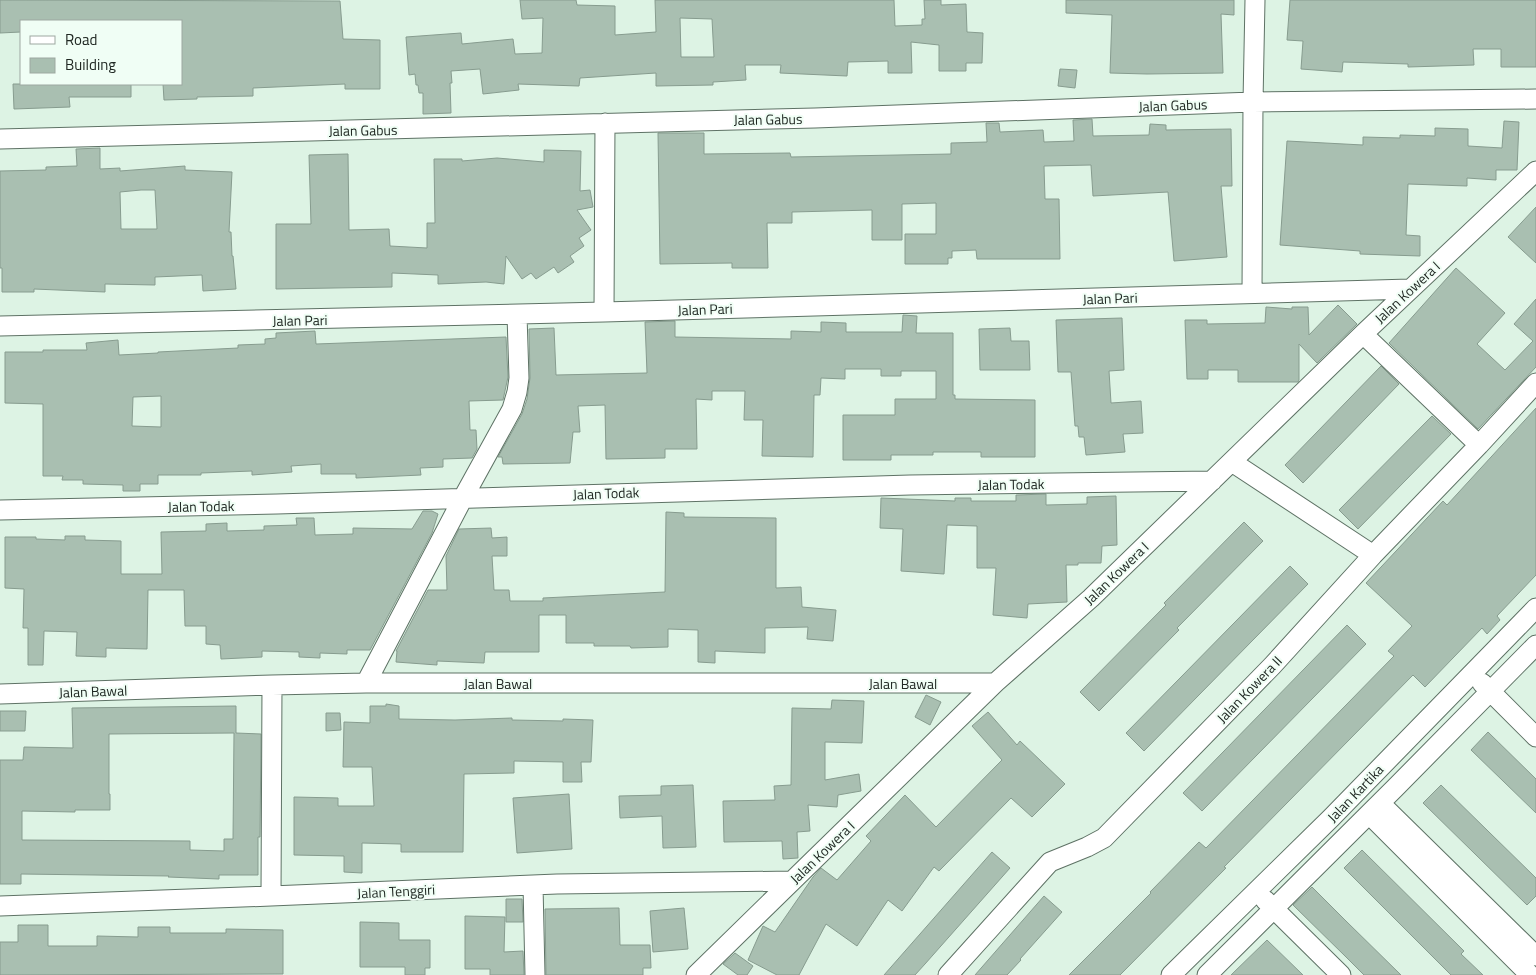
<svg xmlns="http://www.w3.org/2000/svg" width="1536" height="975" viewBox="0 0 1536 975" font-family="'Titillium Web',sans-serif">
	<rect width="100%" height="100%" fill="#ddf3e4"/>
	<path fill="#a9bfb1" stroke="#879c8f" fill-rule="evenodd" d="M0,0L340,1L343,39L380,40V89H345V84L253,88V96L197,97V99L164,100L163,84H181V21H21V32L0,33Z
		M520,0H576L577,5L615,6V35L656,32L655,0H894L895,26L922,25V19H925L924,0H941V5L966,4L967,32L983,33L982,63H966V71H939V45L911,42L912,73H888V61L848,62L847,76L780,73L781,65H745L746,80L713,82V85L656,86V73L580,78L579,86L518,84L519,90L483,94L480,69L451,71L452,83H450L451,113L423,114V93H419L418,85H416L415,74L409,75L406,37L461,33L462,44L513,39L515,54L542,53L543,18L522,19ZM680,18L712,19L714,57H681Z
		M1066,0H1234V15L1221,14L1223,73L1147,74L1110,73L1112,15L1066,13Z
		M1290,0H1536V67H1501V49H1473L1474,65L1408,67V64L1343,62L1342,72L1301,69L1303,41L1287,40Z
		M1060,69L1077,70L1075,88L1058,86Z
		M13,84H131V97H69L70,107L14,109Z
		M1092,119L1093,136L1149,135L1150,124L1166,125V130L1231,129L1232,186H1221L1227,257L1174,261L1168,192L1093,196L1091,165L1044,166L1045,199H1059L1060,259H977L976,250L952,251V258H948V264H905V234H936V203L902,204V240H872V210L792,212V223H767L768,268H732V263L660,264L658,133H704V154L790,153L791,157L951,154V143L987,142L986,123H999L1000,132L1043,130L1044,142L1074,141L1073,120Z
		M1504,121L1519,122L1517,170H1496V180L1467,178V186L1408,184L1406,235L1420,236V256L1360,254V251L1280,245L1287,141L1363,145V137L1400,138V135L1435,136V128L1468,129V146L1502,148Z
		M100,148V169L120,168V171L185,166V170L232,172L229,232H231L232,256H233L236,289L203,291L202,275L155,277V285L105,284V292L34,289V292H2V268H0V171L46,170V167L77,166L76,149ZM141,190H155L157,229H121L120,192Z
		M544,150L581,151L580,191L590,190L593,207L577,210L591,230L579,238L584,246L570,256L574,262L558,273L554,267L536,279L531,273L522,279L506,256L504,284L486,282L438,284V275L392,273V287L276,289V224H311L309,155L348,154L349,230L389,229L390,246L427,248V223H435L434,159H462V161L497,158L544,162Z
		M1536,207V263L1508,237Z
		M1456,268L1505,313L1477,344L1505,370L1533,341L1514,324L1536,299V367L1478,429L1389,343Z
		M1338,305L1357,324L1317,363L1299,344V380L1298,382H1238V370H1208V379H1187L1185,320H1207V324L1265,323L1266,307L1292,309V307H1308L1309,335Z
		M903,315L917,316L916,333H953V395H955V399L1035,400V457H981V452H933V455H891V460H843V415H895V399H936V371H901V376H881V369H845V379L821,378L820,395H814L813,457L762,456L763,420H744L745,391H712V400L696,399L697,449H665V458L606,459L605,405L578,406L580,432H573L570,463L503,464L502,457H498L522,414L527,399L530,378L529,329L554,328L556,375L647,373L645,322L675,321V337L791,339V331L821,332V322L846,323V332H902Z
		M1122,318L1124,370L1109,371L1111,403L1141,401L1143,433L1123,434L1125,452L1086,455L1084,437H1079L1078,426H1075L1071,372H1058L1056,320Z
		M1010,328L1011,341H1029L1030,370H980L979,329Z
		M315,331L316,344L506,337L508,377L503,400L469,401L470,430H476L477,449L472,458L443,459V467L420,468L421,475L356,478V474H321V464L291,466L292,472L252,475V471L201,473V475H158V484H140V491H123V485L83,484V480H62L63,476H43V404L5,403V352H43V350H87L86,343L118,340L119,355L158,353V352L238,348V345L265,344V339L276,338V333ZM161,396V427L132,426L133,397Z
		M1381,366L1399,384L1303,483L1285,465Z
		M1536,408V575L1497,616L1500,620L1487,634L1482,628L1425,687L1413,675L1224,867L1226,868L1120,975H1069L1151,893L1150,892L1199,842L1206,848L1394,656L1388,651L1412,626L1366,583L1443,501L1447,505Z
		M1432,416L1451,434L1358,529L1339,510Z
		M1046,494V505L1087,504V497L1116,496L1117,545L1102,546L1101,563H1078V565H1066L1067,602L1028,604L1027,618L993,615L996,568H977V526L947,525L944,574L901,571L903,529L880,528L881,498L955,501V498H971V501H1016V495Z
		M423,511H432L438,514L432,533L370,650H347V654L320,653V658L299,657V652L262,651V657L221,659L220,645L206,644V626H185L184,590H148L147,649L106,648V657L76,656L77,632L44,631L43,665H28V628H23L24,589L5,588V537H36V539L65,540V536H85V540L121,541V574H162L161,532L206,531V524L227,523V531L264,530V526L297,525L296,518H314L315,535L353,534V528L412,529Z
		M666,512L684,513V517L776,518V588L801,587L802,607L836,610L833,641L807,639L808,627L765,628V653L715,651V663L698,662V630L668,629V647L631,648L630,646H594V643H566V615H539V652H485L484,663L437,661V665L396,662L397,651H396L428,590H447L446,556L459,529L491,528L492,538L507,537V556H492L494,590H509L510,601H543V598L665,592Z
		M1244,522L1263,541L1177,628L1179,630L1099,711L1080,692L1166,605L1164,603Z
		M1290,566L1308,584L1144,751L1126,733Z
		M1347,625L1366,644L1202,811L1183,793Z
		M926,695L941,702L930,725L915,717Z
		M832,700L864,701L862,743L825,742V780L859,774L861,791L838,795L837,807L808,805L810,831L797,832L798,858L783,859L782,841L724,842L723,801L775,800L774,786L791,785L792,708L831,709Z
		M386,704L399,706V719L455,720L512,718V720L563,721V719L593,720L591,762H581L582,782H563V762L514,761V773L464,774L463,852H401V844L362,843V873L344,872V856L294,855V797L338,798V806H374L372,767H343L344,722L370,723V706H386Z
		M236,706V733L261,734L260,837H258V875H219V879L168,877L169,876L21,874V884H0V760H23L24,747L73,748L72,708ZM234,733L233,839H224V851L190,850V841L22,840V811L75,812V810H110V794H109V734Z
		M0,711H26L25,731H0Z
		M988,712L1017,745L1020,741L1065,784L1032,817L1011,798L939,871L934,867L902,911L888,900L857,946L826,924L799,975H777L748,960L763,926L775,932L813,877L821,868L837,880L871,841L866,836L905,795L936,827L1002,760L972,726Z
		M326,713H340L341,730L326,731Z
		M1488,732L1536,779V813L1471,750Z
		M693,785L696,847L663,848L662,816L620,818L619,796L661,795V786Z
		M1441,785L1536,878V896L1527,905L1423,803Z
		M569,794L572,849L517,853L513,798Z
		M1362,850L1464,951L1461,954L1483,975H1451L1344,868Z
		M992,852L1010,868L925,964L915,975H884Z
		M1312,887L1346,921L1401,975H1364L1346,957L1293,905Z
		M1044,896L1062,912L1020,959L1021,960L1007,975H975Z
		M506,899H522L523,922H506Z
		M619,908L620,945H650L651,968H643V975H546L545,909Z
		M684,908L688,949L653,952L650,911Z
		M465,916L505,917L504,952L523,951L524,975H490V969H465Z
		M360,922L399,923V940H430V968H425V975H405V967H360Z
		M18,925H48V946H97V936L138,937V927H170V933H226V929L283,930V974L0,975V942H18Z
		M1267,940L1303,975H1231Z
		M735,953L753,966L747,975H738L723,964Z"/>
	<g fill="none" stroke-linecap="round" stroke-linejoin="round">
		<g stroke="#5e7265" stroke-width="21">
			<path id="street" d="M0,139L815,118L1253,102L1536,99
				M1252,293L1253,102L1255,0
				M604,312L605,123
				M0,326L604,312L1410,289
				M1363,334L1479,445
				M1232,462L1373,555
				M0,510L277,504L910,485L1212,481
				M366,683L463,498L512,409L517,392L519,378L517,315
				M1482,683L1536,737
				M0,694L272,685L366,683H995
				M1380,803L1536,956
				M1369,814L1530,975
				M533,885L535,975
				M271,896L272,685
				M1265,900L1341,975
				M0,906L271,896L557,884L792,881
				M696,975L995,683L1091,598L1363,334L1536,171
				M948,975L1050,862L1087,847L1104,838L1272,666L1373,555L1479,445L1536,383
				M1171,975L1331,818L1536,608
				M1207,975L1395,788L1536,645"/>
		</g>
		<use href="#street" stroke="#fff" stroke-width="19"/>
	</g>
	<g text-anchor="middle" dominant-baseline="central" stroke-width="4" stroke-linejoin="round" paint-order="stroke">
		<g font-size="14" fill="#202823" stroke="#f0fef5">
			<text transform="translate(1173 105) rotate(-2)">Jalan Gabus</text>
			<text transform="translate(768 119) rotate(-1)">Jalan Gabus</text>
			<text transform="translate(363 130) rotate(-1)">Jalan Gabus</text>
			<text transform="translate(1407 292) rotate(-43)">Jalan Kowera I</text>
			<text transform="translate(1110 298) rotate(-2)">Jalan Pari</text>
			<text transform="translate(705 309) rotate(-2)">Jalan Pari</text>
			<text transform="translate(300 320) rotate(-1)">Jalan Pari</text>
			<text transform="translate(1011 484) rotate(-1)">Jalan Todak</text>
			<text transform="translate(606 493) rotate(-2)">Jalan Todak</text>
			<text transform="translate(201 506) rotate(-1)">Jalan Todak</text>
			<text transform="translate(1116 573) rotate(-44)">Jalan Kowera I</text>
			<text x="498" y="683">Jalan Bawal</text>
			<text x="903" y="683">Jalan Bawal</text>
			<text transform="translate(1249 689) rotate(-46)">Jalan Kowera II</text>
			<text transform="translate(93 691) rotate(-2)">Jalan Bawal</text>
			<text transform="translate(1355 793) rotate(-46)">Jalan Kartika</text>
			<text transform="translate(822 852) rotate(-44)">Jalan Kowera I</text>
			<text transform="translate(396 891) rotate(-3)">Jalan Tenggiri</text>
		</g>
	</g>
	<rect x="20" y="20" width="162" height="65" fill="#f0fef5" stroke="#9da8a1"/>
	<rect x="30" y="36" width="25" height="8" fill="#ffffff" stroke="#9da8a1"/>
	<text x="65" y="45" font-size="15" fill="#202823">Road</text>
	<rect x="30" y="58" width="25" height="15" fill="#a9bfb1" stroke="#9da8a1"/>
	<text x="65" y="70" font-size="15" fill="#202823">Building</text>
</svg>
